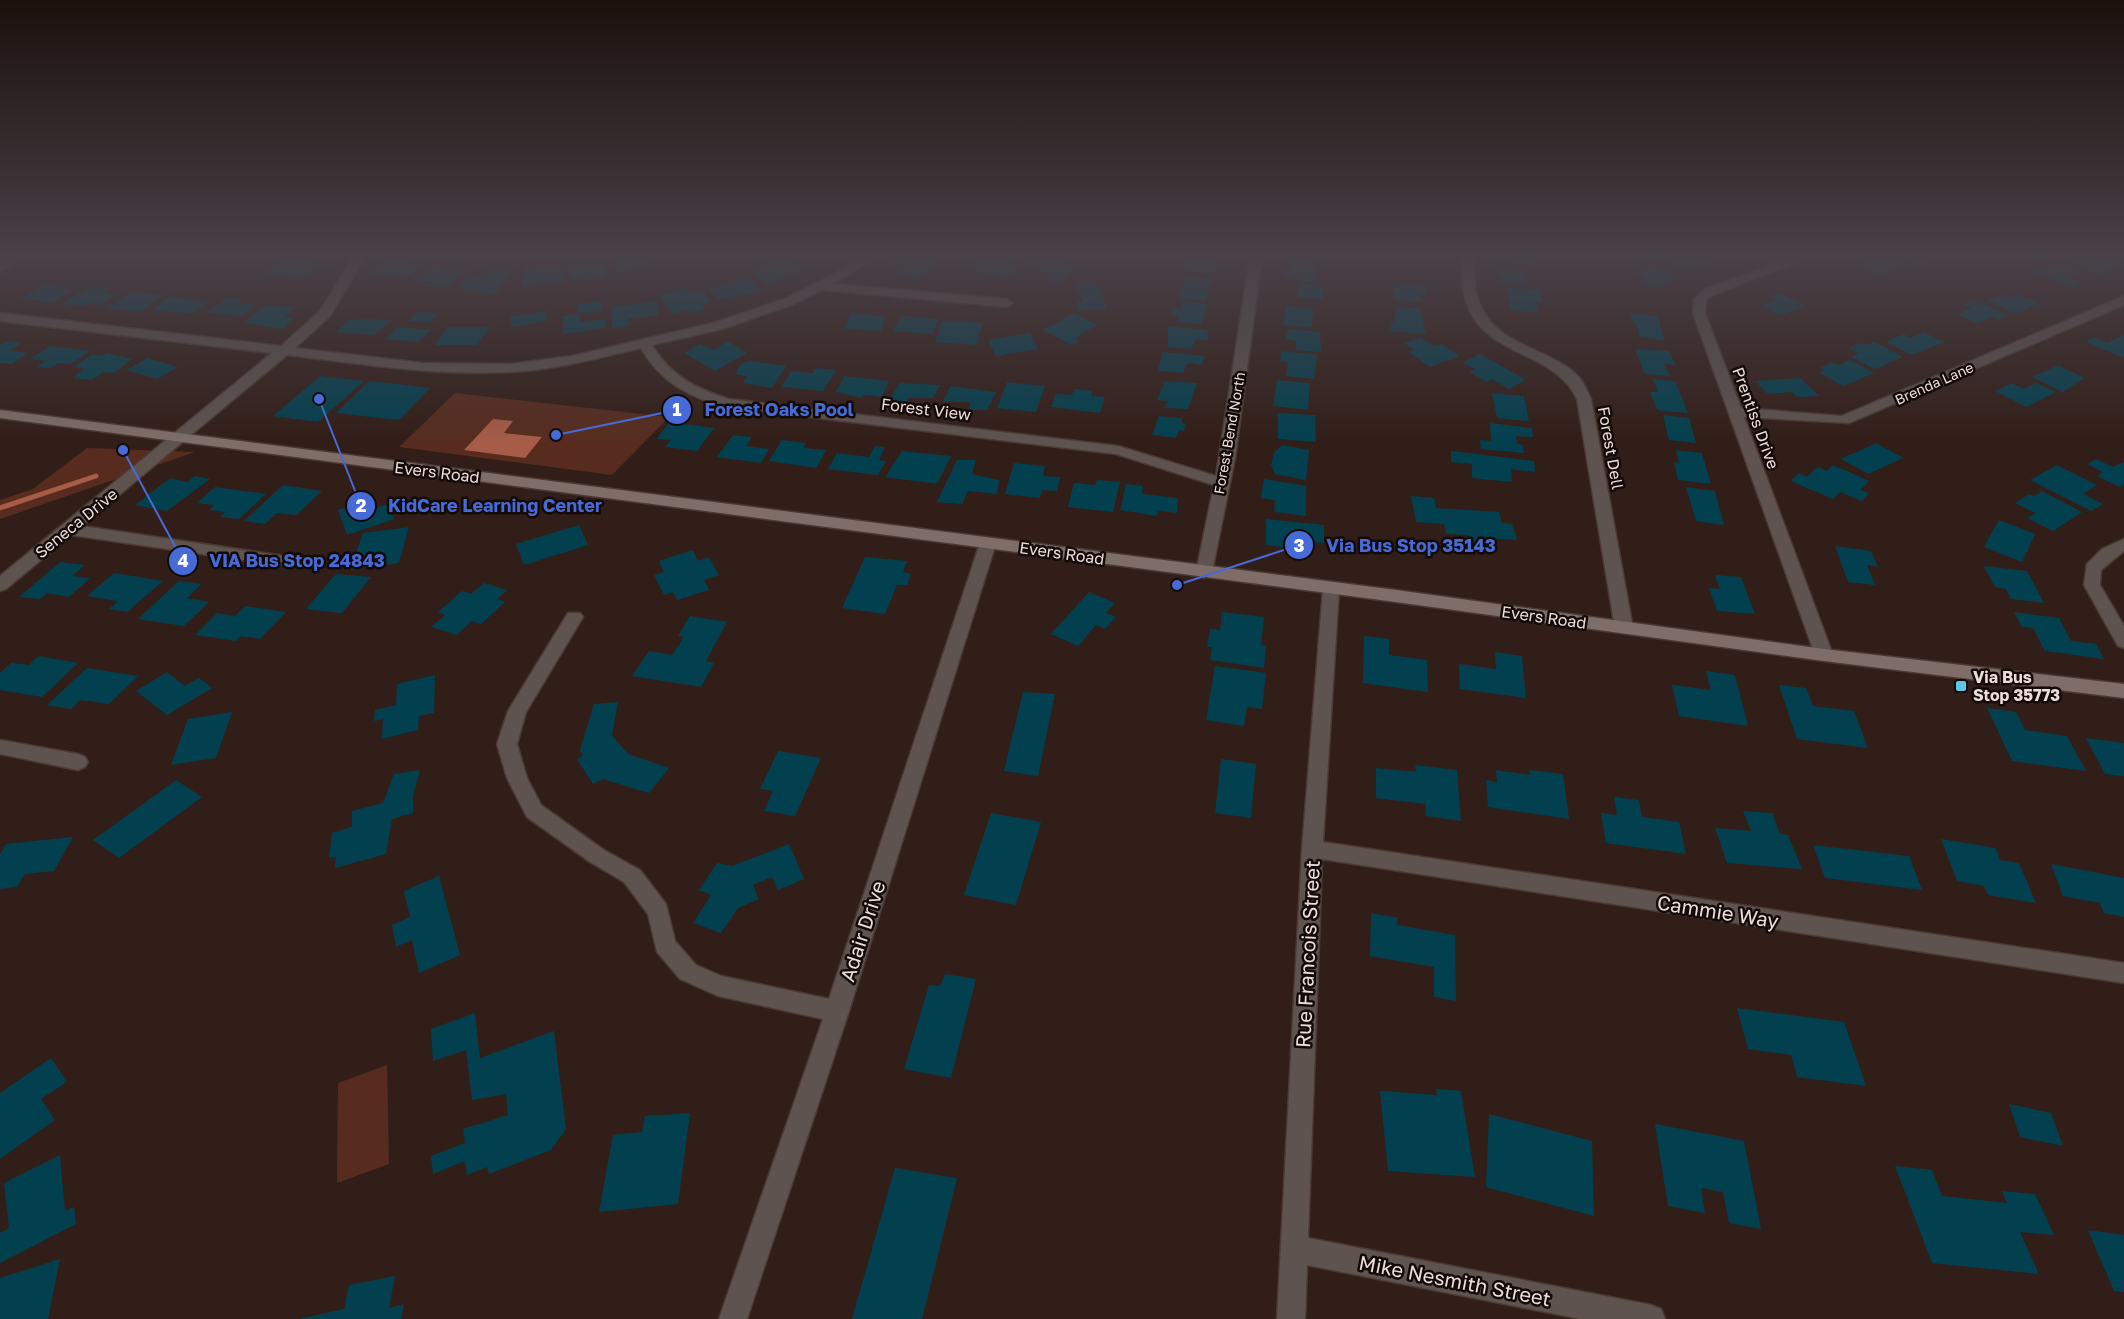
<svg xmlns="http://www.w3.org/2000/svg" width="2124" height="1319" viewBox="0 0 2124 1319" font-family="'Golos Text',sans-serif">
	<rect width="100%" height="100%" fill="#321e18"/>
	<path fill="#572c1f" d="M455,393L669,417L612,475L399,447Z
		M87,448L195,452L0,519V500L33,489Z
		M387,1065L389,1164L337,1183L338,1083Z"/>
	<path fill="#a65c47" d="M493,419L513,421L504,433L542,437L525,458L464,450Z"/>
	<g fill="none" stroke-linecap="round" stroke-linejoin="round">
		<path stroke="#a65c47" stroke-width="5" d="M0,508L96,476"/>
	</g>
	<path fill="#03404f" d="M288,257H305L302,259L311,260L305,264L321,266L303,279L263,274Z
		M649,257L651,267L616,273L614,258Z
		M903,257H922L940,265L915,280L896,272L904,267L893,263Z
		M1036,257H1039L1076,266L1060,282L1044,279L1050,273L1025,267Z
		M1194,257H1210L1218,258L1212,274L1183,270L1187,261L1192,262Z
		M1499,257H1534L1536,264L1500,261Z
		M1684,257H1703L1712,262L1686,271L1669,262Z
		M1878,257H1890L1904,264L1880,276L1857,265Z
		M1899,257H1938L1917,265Z
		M2090,257H2105L2123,264L2100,274L2074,264Z
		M982,259L993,263L997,260L1020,267L1003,279L970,268Z
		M389,260L404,261L401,263L423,265L408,278L371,274Z
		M1290,260L1315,263V283L1287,278L1285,271L1292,270Z
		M785,261L803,269L768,285L752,272L773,262L779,264Z
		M585,263V266L604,263L607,278L584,281V278L570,280L568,266Z
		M2058,264L2079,272L2068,277L2083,284L2073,288L2031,271L2039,267L2044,269Z
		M562,265L561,282L522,287L524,269Z
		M1650,265L1676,276L1655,289L1638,282L1644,277L1636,274Z
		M433,267L467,271L445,288L427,286L433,282L413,280Z
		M1499,269L1524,271L1528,285L1502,284Z
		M488,271H513L495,294L458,290L468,277H483Z
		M1185,276L1211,278L1206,301L1179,298Z
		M749,278L761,291L718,300L709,289Z
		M1096,281L1107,308L1079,311L1076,302L1083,301L1075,283Z
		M1298,283L1323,285V299L1298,298Z
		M1392,283L1425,285L1427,295H1420L1421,302L1394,300Z
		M44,284L67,287L62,290L72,291L54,302L21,299Z
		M91,286L110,288L103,293L116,294L101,305L89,303L84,307L62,304Z
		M1507,287L1540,290L1543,303L1536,302L1538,313L1510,310Z
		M686,288L691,294L702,291L711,302L702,305L705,310L691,314L688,310L673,314L659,296Z
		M132,292L164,295L140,312L107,308Z
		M1780,293L1806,306L1780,316L1762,306L1777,300L1770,297Z
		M2017,294L2039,303L2016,314L1987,301L2002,295L2008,298Z
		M169,297L208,302L191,314L152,310Z
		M226,298L242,299L237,303L255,305L242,316L206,313Z
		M1974,300L2008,315L1998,320L1993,317L1978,324L1957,314L1972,308L1964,304Z
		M601,301V311L577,314L578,304Z
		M657,301L658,315L628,319L629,326L612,329L611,307Z
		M1183,301L1207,304L1202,324L1177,322L1179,316L1171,315L1172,307L1181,308Z
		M264,306L296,307L285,317L294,318L283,329L244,323Z
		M1286,306L1313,309L1312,327L1283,325Z
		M1396,307L1420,308L1426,334L1391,331L1390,321L1395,322Z
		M546,311L547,321L511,327L510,317Z
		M418,312L439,313L429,323L408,321Z
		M851,312L885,317L881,331L844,329Z
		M1074,313L1097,325L1075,338L1079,342L1071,345L1043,330Z
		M1630,313L1658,316L1664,340L1640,337L1637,324H1633Z
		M578,314L581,322L605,319V328L563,334V316Z
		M901,316L939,319L932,334L893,331Z
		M370,319L391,321L373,335L335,332L349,320Z
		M942,321L983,323L977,345L935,342Z
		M1168,326L1207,330L1209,340H1196L1190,349L1168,347Z
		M398,327L431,330L418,342L385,339Z
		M447,327H490L477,345H435Z
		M1288,329L1320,332L1321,352L1296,350V341L1285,339Z
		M1923,332L1944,342L1912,355L1886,342L1904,334L1910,338Z
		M1030,333L1038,349L996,356L988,340Z
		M2124,335V358L2086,342L2095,337L2107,343Z
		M1421,338L1434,346L1441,344L1460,356L1430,367L1409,352L1414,350L1404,343Z
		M6,341L21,343L10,351L28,353L12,364L0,363V345Z
		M728,341L747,353L715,371L684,353L700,344L714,350Z
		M1875,342L1903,357L1875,369L1851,357L1858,353L1848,348L1861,343L1867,345Z
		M50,346L90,351L71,364L59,363L50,368L37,367L45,361L30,359Z
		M1635,349L1669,351L1675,365L1664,364L1670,376L1645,374Z
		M1281,351L1317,355L1314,379L1286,376L1288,362H1280Z
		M1163,352L1204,356L1202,365L1187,363L1183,373L1158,371Z
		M107,353L132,359L114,373L104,372L91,380L72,378L84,369L74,367L91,355L102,356Z
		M1480,354L1526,380L1509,389L1492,379L1487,382L1469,372L1475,369L1462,363Z
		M148,358L178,367L157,379L126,370Z
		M1850,360L1874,373L1843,386L1819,373L1825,370L1820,368L1833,362L1839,365Z
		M749,361L786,366L772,388L743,383L747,376L735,374L740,365Z
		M2058,365L2084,378L2063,392L2032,377Z
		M816,368L836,370L823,391L781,387L792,371L813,373Z
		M320,376L364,381L318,422L273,416Z
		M844,376L889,381L882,397L863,395L862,398L836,392Z
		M1800,378L1819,396L1797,397L1792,392L1768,394L1755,381Z
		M1653,379L1675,381L1688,413L1657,410L1650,392H1658Z
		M1277,380L1310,383L1308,410L1273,406Z
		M369,381L399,384L430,388L399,420L336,413Z
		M1165,381L1197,383L1188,409L1164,408L1168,401L1157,400Z
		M1007,382L1045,386L1036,412L997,408Z
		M899,383L940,385L933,398H909L905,403L890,400Z
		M2012,383L2023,389L2036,383L2056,392L2026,407L1995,391Z
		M950,386L996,392L987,410H969L970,402H943Z
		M1074,389L1092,391L1091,396L1105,397L1100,413L1051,407L1056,394L1072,395Z
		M1492,393L1524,396L1529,421L1497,418Z
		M1278,413L1315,415L1316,442L1278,439Z
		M1663,415L1689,418L1696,443L1669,440Z
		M1159,416L1182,418V423L1186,424L1184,431L1179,430L1176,438L1152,435Z
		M669,422L714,428L697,451L665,447L671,440L657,439Z
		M1490,423L1532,428L1533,437L1516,436L1517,444L1523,445L1524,453L1481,449L1480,440L1491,441Z
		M733,435L752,437L746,446L769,449L761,463L717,457Z
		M782,440L806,443L803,448L826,450L816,468L769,461Z
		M1876,443L1903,458L1868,474L1841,459Z
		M1282,445L1309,450L1306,480L1275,474L1271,465L1274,453Z
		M875,446L885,447L879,460L886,461L878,475L828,469L837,453L869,457Z
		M1676,450L1702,453L1711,484L1678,480L1674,462L1679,463Z
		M902,451L951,456L937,484L885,477Z
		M1451,451L1534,461L1535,472L1511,469L1512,482L1472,478V464L1451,462Z
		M2096,459L2113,467L2124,462V484L2119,487L2097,476L2103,472L2087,464Z
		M957,460H976L972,474L999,480L997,494L968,491L962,504L937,502Z
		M1014,463L1045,466L1043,476L1060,477L1057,491L1042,490L1040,498L1005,494Z
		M1833,465L1869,481L1860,490L1869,493L1862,501L1840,492L1833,499L1791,481L1799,473L1807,477L1818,467L1827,471Z
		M2057,465L2097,485L2083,494L2103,504L2091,511L2030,480Z
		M195,476L210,479L167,511L135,505L170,478L187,482Z
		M1264,479L1306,486V516L1274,512L1275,500L1261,498Z
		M1097,480L1120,482L1113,512L1068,507L1074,483L1095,485Z
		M1126,484L1143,486L1142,494L1178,498L1177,513L1158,511L1157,516L1120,510Z
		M283,485L322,491L296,515L277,513L265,524L244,521Z
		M215,487L266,494L239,519L220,517L225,512L209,510L214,505L197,503Z
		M1686,487L1715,491L1724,525L1696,521Z
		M2042,491L2082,512L2053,531L2027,518L2035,513L2015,503L2029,494L2034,496Z
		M1411,496L1434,498L1436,508L1499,512L1502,523L1512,524L1517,540L1489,538L1490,544L1469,542L1468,535L1446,534L1444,524L1416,522Z
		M366,501L369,510L388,504L394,519L347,535L338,510Z
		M1266,519L1324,525V543L1309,542L1308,550L1266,545Z
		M1999,520L2035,534L2022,562L1984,547Z
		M579,525L588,545L524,565L516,544Z
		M409,527L399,563L350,570L363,533Z
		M1835,546L1871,551L1878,567L1867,565L1875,585L1848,582Z
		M693,550L698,561L709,557L719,575L704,580L709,590L677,600L673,592L664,595L654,575L664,572L659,561Z
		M865,557L907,561L903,572L911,574L907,585H897L885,614L842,608Z
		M60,562L85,565L72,576L90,578L69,597L47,593L40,599L19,597Z
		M1984,566L2027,571L2044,603L2011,599L2006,589L1995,587Z
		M114,573L163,581L127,612L109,609L118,601L87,596Z
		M336,574L371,577L342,613L306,609Z
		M1715,575L1741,577L1755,614L1717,611L1709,588L1720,589Z
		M179,581L201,584L187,598L209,602L184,626L138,619Z
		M484,583L507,590L497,599L505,602L481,624L472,621L457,635L431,627L445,615L438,612L462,591L471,594Z
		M1089,592L1115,603L1106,613L1116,617L1105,629L1096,625L1078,646L1051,634Z
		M245,606L286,612L260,639L241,636L236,641L195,635L217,613L235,616Z
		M1222,612L1264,617L1261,645L1266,646L1264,668L1210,660L1212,647H1207L1210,629L1220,630Z
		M2014,612L2059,618L2071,641L2096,644L2104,659L2045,651L2033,628L2022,627Z
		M690,616L727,622L706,661L714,663L701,687L632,676L649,651L672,655L684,637L678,636Z
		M1364,636L1389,639V655L1427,660L1428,692L1363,683Z
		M1495,652L1522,656L1526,698L1460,689L1459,664L1496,669Z
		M38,656L78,663L42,697L0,690V673L11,663L29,665Z
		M1215,666L1266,673L1262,709L1247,707L1244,726L1206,720Z
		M87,668L138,676L109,704L81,700L71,709L47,705Z
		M1706,671L1735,675L1748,726L1679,716L1672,685L1711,690Z
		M167,672L185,686L199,678L212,688L167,715L136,691Z
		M435,675L434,713L419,716L418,730L382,739L383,719L374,721L375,710L396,705L397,684Z
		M1779,685L1806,688L1813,706L1854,711L1868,748L1797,739Z
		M1023,692L1055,694L1038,776L1004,771Z
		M618,702L612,735L628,754L669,768L649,793L603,779L593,784L577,759L583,756L580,750L594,704Z
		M1987,708L2016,712L2025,730L2067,736L2086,771L2012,761Z
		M232,712L216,758L171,765L188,719Z
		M2086,738L2124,743V776L2105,774Z
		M778,751L821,758L795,816L764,811L773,791L760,789Z
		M1221,759L1256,764L1251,818L1215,813Z
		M1415,765L1457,770L1461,821L1426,816L1425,804L1376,798V768L1416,772Z
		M420,770L413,796V813L392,819L386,854L335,868L336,857L329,858L332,833L352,827V811L383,803L394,774Z
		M1496,770L1530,775L1529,770L1563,774L1569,819L1488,807L1486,780L1497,782Z
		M176,780L202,797L119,858L93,840Z
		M1614,797L1639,800L1642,817L1679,822L1686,854L1606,843L1601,813L1617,815Z
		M1743,811L1772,813L1780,834L1788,835L1802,869L1727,863L1715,828L1751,831Z
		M991,813L1041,822L1016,905L964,895Z
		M73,837L54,871L25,874L17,887L0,889V854L6,844Z
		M1941,839L1996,848L2000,860L2019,863L2036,903L1988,895L1984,886L1957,881Z
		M789,844L804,879L778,890L772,877L753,885L759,899L738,908L721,933L693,923L711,895L699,890L717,863L732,866Z
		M1813,845L1909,856L1922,890L1825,878Z
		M2051,864L2124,878V917L2104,913L2100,903L2063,896Z
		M439,876L460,955L419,973L412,940L396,947L392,925L410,917L404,891Z
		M1371,913L1398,918L1397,925L1455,935L1456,1001L1434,997V967L1370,956Z
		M945,974L976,979L951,1078L904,1069L929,985L940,986Z
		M1737,1008L1844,1022L1866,1086L1797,1077L1791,1055L1748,1049Z
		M475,1013L480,1058L554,1031L566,1129L551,1150L489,1174L487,1167L467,1175L465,1161L433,1174L431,1156L465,1143L463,1129L508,1115L506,1094L472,1100L466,1050L433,1061L431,1029Z
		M51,1058L67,1082L41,1099L55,1120L0,1159V1093Z
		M1436,1089L1461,1091L1475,1177L1388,1171L1380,1091L1437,1095Z
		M2009,1104L2051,1113L2063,1146L2020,1137Z
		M690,1113L678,1204L599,1212L613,1135L642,1132L645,1116Z
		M1489,1114L1592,1141L1594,1216L1486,1187Z
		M1655,1124L1744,1141L1761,1229L1729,1223L1723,1192L1701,1188L1705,1213L1668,1206Z
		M60,1155L65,1211L74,1207L76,1224L0,1263V1233L9,1228L4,1183Z
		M1895,1166L1932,1170L1942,1196L2007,1203L2002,1191L2035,1194L2054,1235L2020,1232L2039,1274L1932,1263Z
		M895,1168L957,1178L922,1319H852Z
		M2088,1230L2124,1235V1292L2114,1291Z
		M60,1259L48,1319H0V1278Z
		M395,1276L389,1308L404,1304L401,1319H299L344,1309L349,1285Z"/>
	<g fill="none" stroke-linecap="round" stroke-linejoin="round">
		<g stroke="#4c3933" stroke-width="3">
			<path id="street" d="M9,257H24L0,272V263Z
				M353,257H365L330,316L295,348L423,363L511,364L572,356L713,323L784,299L834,274L860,257H875L834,284L1007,299L1013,303L1007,307L822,290L792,305L722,329L652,345C671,376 696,389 729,399L1118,446L1216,476L1250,257H1262L1235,458L1212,572L1204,578L1196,572L1214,485L1116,454L728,407C690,398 661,383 641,348C598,358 554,370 510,372C436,376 361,364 287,355L82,526L277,555L283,556L285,560L283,564L277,565L71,535L6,589L0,591V576L272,353L0,321V313L281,346L320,311Z
				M1461,257H1473C1475,273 1473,292 1481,307C1499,346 1548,348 1577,375C1584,382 1587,391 1591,399L1633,628L1630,632H1618L1615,628L1577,399C1554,350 1485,357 1467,304C1461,289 1462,273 1461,257Z
				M1792,257H1810L1713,295L1706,300L1705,313L1741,408L1842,416L2124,296V305L1849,423L1744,417L1833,655L1830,660H1818L1815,655L1693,313L1694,299L1705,289Z
				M988,538L996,543L849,1011L747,1319H719L823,1019L718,996L680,979L657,952L648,914L624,882L590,862L527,817L507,778L497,744L508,711L568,613H580L583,617L526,712L517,744L527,778L541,805L604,850L640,870L666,904L675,941L696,965L721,976L829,999L980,543Z
				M2124,539V551L2101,570L2100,585L2124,626V648L2118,646L2084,585L2087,564L2102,549Z
				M1331,583L1339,589L1323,842L2124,963V983L1322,859L1308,1238L1651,1305L1661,1309L1665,1319H1581L1307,1265L1305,1319H1277L1302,849L1323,589Z
				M0,740L78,754L85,757L88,762L85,767L78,770L0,754Z"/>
		</g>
		<g stroke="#4c3933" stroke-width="3">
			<path id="secondary" d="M0,410L1396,590L1824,649L2124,684V698L1824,661L1396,602L0,418Z"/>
		</g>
		<use href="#street" fill="#5e534f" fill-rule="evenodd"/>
		<use href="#secondary" fill="#7e6d68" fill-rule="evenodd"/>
	</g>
	<linearGradient id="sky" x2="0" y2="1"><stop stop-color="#1c100d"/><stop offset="0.58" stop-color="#494148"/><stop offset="1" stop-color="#494148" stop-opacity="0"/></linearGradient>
	<rect width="2124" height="442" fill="url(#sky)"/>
	<rect fill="#5bc8e7" stroke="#140a08" stroke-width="2" x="1955" y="680" width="12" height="12" rx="3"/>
	<g text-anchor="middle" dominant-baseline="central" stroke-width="5" stroke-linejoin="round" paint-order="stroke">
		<g font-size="14" fill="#ecddd9" stroke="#140a08">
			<text transform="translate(1934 383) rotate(-24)">Brenda Lane</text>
			<text transform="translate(1229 433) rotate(-80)">Forest Bend North</text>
		</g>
		<g font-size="16" fill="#ecddd9" stroke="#140a08">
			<text transform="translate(926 409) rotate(7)">Forest View</text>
			<text transform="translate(1756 418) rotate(70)">Prentiss Drive</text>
			<text transform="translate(1611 448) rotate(80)">Forest Dell</text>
			<text transform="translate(437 472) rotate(7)">Evers Road</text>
			<text transform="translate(76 523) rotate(-39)">Seneca Drive</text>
			<text transform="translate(1062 553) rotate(8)">Evers Road</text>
			<text transform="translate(1544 617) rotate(8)">Evers Road</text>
		</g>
		<g font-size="16" font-weight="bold" fill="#ecddd9" stroke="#140a08" text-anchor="start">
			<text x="1973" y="677">Via Bus<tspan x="1973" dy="18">Stop 35773</tspan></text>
		</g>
		<g font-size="20" fill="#ecddd9" stroke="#140a08">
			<text transform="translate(1718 911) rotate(9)">Cammie Way</text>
			<text transform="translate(862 931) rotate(-72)">Adair Drive</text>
			<text transform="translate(1307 954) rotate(-87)">Rue Francois Street</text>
			<text transform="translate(1455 1280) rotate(11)">Mike Nesmith Street</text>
		</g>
	</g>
	<path fill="none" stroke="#466bd8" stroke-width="2" d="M556 435L677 410M319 399L361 506M1177 585L1299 545M123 450L183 561"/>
	<g fill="#466bd8" stroke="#140a08" stroke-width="2">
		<circle cx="556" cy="435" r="6"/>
		<circle cx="319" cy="399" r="6"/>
		<circle cx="1177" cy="585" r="6"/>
		<circle cx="123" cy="450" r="6"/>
		<circle cx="677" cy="410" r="15"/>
		<circle cx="361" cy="506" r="15"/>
		<circle cx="1299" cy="545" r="15"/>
		<circle cx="183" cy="561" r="15"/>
	</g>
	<g font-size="18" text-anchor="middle" font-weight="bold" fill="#fff">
		<text x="677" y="416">1</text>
		<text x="361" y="512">2</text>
		<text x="1299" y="552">3</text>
		<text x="183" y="567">4</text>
	</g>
	<g font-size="18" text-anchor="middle" font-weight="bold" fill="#466bd8" stroke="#140a08" stroke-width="5" stroke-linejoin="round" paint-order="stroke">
		<text x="779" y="416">Forest Oaks Pool</text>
		<text x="495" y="512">KidCare Learning Center</text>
		<text x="1411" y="552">Via Bus Stop 35143</text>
		<text x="297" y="567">VIA Bus Stop 24843</text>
	</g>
</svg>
